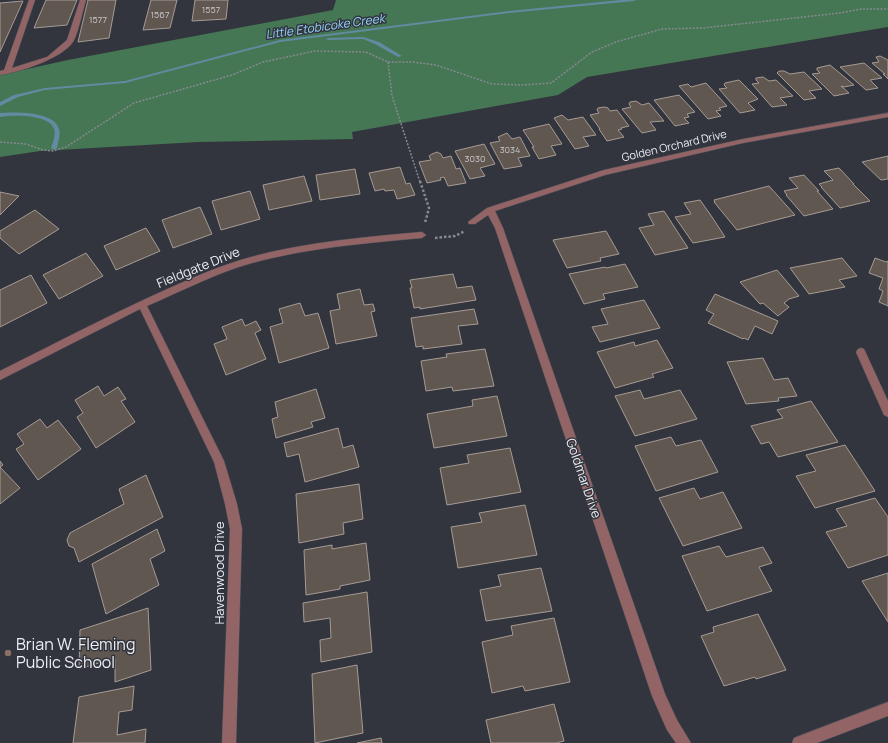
<svg xmlns="http://www.w3.org/2000/svg" width="888" height="743" viewBox="0 0 888 743" font-family="Manrope,sans-serif">
	<rect width="100%" height="100%" fill="#32353e"/>
	<path fill="#467754" d="M336,0H888V27L587,77L558,95L352,132L353,139L198,142L40,151L0,157V75L68,60L333,10Z"/>
	<g fill="none" stroke-linecap="round" stroke-linejoin="round">
		<path fill="#618ba1" fill-rule="evenodd" d="M621,0H636L634,1L509,13L280,42L125,83L45,90L18,97L0,106V102L14,95L45,88L125,81L280,40L509,11Z
			M363,37L379,42L402,56L398,57L375,44L363,39L328,40L326,39L328,38Z
			M0,113C15,112 54,111 59,129C61,135 58,142 57,148L54,150L51,148C53,142 56,135 54,129C49,114 13,115 0,117Z"/>
	</g>
	<path fill="#615751" stroke="#a69b94" d="M46,0H77L67,25L34,28Z
		M88,0H116L109,38L78,42Z
		M151,0H177L170,28L143,30Z
		M195,0H228L226,19L192,21Z
		M23,1L0,52V3Z
		M880,56L888,60V79L883,74H885L872,63L879,62L876,57Z
		M864,63L882,78L870,80L878,88L866,90L840,67Z
		M830,65L854,85L844,87L841,86L849,93L834,96L812,74L820,73L817,70V68Z
		M779,71H784L790,74L804,72L822,89L809,91L816,98L804,100L777,73Z
		M763,77L769,81L776,80L793,96L780,98L787,105L772,107L752,84L759,83L756,80V78Z
		M739,80L758,99L748,103L755,110L740,113L719,89L727,88L724,85L725,83Z
		M706,83L727,106L719,108L721,110L716,111L721,116L708,119L679,86L688,84L691,87Z
		M679,95L695,112L687,114L689,117L684,118L689,123L675,126L654,100Z
		M636,101L642,105L649,103L664,121L650,122L656,130L642,133L622,109L631,107L629,104L630,102Z
		M604,107L608,108L610,111L617,110L629,126L621,128L622,129L618,130L624,137L607,141L599,129H600L590,115L599,113L597,110L598,108Z
		M562,115L568,120L583,117L596,135L583,137L589,146L575,149L554,118Z
		M549,124L562,144L551,146L556,155L539,159L532,147H534L523,130Z
		M507,133L512,139L520,137L530,156L518,158L522,166L504,169L490,143L500,141L498,137Z
		M484,144L495,164L480,168L485,176L470,179L455,151Z
		M437,152L441,154L443,158L451,156L456,169L460,168L466,183L448,186L444,177L440,178L441,180L427,183L419,162L431,160L429,156L432,154Z
		M888,156V179L881,180L862,162Z
		M400,167L406,184L410,183L415,195L397,199L394,190L385,191L384,189L375,191L369,173Z
		M839,168L854,184H853L870,201L840,208L821,187H822L819,184L833,180L824,171Z
		M355,169L360,194L320,200L316,175Z
		M804,175L819,191H817L833,209L804,216L786,195H787L784,191L798,188L789,178Z
		M304,176L312,201L269,210L263,185Z
		M769,186L795,215L737,230L714,202H715L714,200Z
		M250,191L260,219L221,230L212,201Z
		M0,192L19,196L0,215Z
		M700,200L712,217L725,237L693,243L675,217L691,214L684,203Z
		M200,207L212,234L173,248L162,220Z
		M35,210L59,229L19,254L0,238V231Z
		M664,211L688,248L655,255L639,228L654,225L648,214Z
		M146,228L160,251L116,270L104,246Z
		M606,231L619,254L600,258L601,261L567,268L553,240Z
		M86,253L103,276L59,299L43,275Z
		M842,258L857,276L839,280L845,287L809,294L790,268Z
		M875,258L886,262L888,261V306L879,302L883,291L879,289L883,278L869,273Z
		M625,264L638,287L603,294L605,299L584,304L569,274L605,267L606,268Z
		M777,270L799,296L789,299L784,303L789,307L778,316L763,303L760,304L740,282Z
		M453,274L457,288L472,286L476,300L420,309V307L414,308L410,288H412L410,280Z
		M31,275L47,303L0,327V290Z
		M360,289L364,305L373,304L375,311L371,312L377,336L336,344L330,311L340,309L337,294Z
		M715,294L778,321L772,334L755,326L748,340L744,338L743,339L708,323L714,314L706,310Z
		M644,300L660,328L600,342L592,327L608,324L601,309Z
		M300,303L305,316L318,313L329,348L279,363L270,327L283,323L279,309Z
		M474,309L478,324L458,326L462,344L423,349V346L416,347L411,318Z
		M242,319L245,326L256,321L261,330L255,333L266,359L226,375L214,344L227,339L222,327Z
		M657,340L673,368L652,374L654,377L615,388L597,352L634,342L635,346Z
		M485,349L494,386L453,391L452,387L426,391L421,361L447,357L446,354Z
		M763,358L774,380L788,378L797,396L778,398L779,401L746,404L727,362Z
		M98,386L104,396L118,387L126,399L121,401L135,422L96,448L77,417L83,413L75,400Z
		M316,389L325,418L311,422L313,427L276,438L272,419L278,417L275,402Z
		M640,390L644,399L680,390L697,419L635,436L615,396Z
		M497,396L507,436L434,448L427,414L473,406L472,400Z
		M811,401L838,442L778,457L769,442L761,444L751,426L783,418L777,410Z
		M40,419L47,428L58,420L81,449L38,480L16,449L24,444L17,434Z
		M338,428L343,448L353,445L359,467L305,482L299,454L287,457L284,443Z
		M671,437L676,446L701,440L718,472L656,491L635,446Z
		M845,445L875,491L815,508L796,476L816,471L806,455Z
		M510,448L521,492L447,505L440,468L469,463L467,455Z
		M0,461L3,465L0,467L20,488L0,504Z
		M146,475L163,517L79,562L74,548L69,546L67,540L70,533L124,504L119,489Z
		M359,484L363,519L343,523L344,534L299,543L296,494Z
		M694,488L700,499L723,492L742,528L683,546L659,498Z
		M875,498L888,517V555L848,568L826,532L847,526L836,509Z
		M525,505L537,555L458,568L451,527L482,522L479,513Z
		M157,529L165,551L150,559L159,585L106,614L92,564Z
		M366,543L370,580L340,586V589L306,595L304,550L332,545V549Z
		M719,546L726,557L763,547L772,563L759,567L772,591L707,611L682,556Z
		M541,568L552,611L486,621L480,590L501,586L498,575Z
		M888,573V622L862,581Z
		M367,592L372,652L321,662L320,640L331,638L330,618L304,622L303,603Z
		M148,608L151,670L115,682V658L79,669L80,630Z
		M758,614L786,670L756,679L755,677L724,686L701,636L714,632L713,627Z
		M554,618L570,682L525,691L523,686L492,693L482,642L513,635L511,626Z
		M357,665L363,733L315,743L312,674Z
		M134,686L132,710L119,712L117,735L146,729L145,743H73L79,697Z
		M554,704L564,741L556,743H491L486,720Z
		M381,738L382,743H357Z"/>
	<g fill="none" stroke-linecap="round" stroke-linejoin="round">
		<g stroke="#50535b" stroke-width="1">
			<path id="lane" d="M29,0H35L12,68L47,57L67,40L80,0H86C83,10 78,34 73,42C61,59 20,72 0,75V71L4,70Z"/>
		</g>
		<g stroke="#50535b" stroke-width="1">
			<path id="street" d="M888,113V117L743,143L605,175L495,211L503,228L665,694L677,720L691,743H676L667,730L652,696L495,228L488,215L475,224H469L468,222L487,208L604,170L743,139Z
				M422,232L426,235L422,238C366,243 307,248 252,263C216,273 182,291 147,306L224,461L237,504L242,529L236,743H222L230,529L225,504L214,462L140,309L0,380V371C58,342 115,312 174,286C199,275 225,264 251,257C306,242 365,237 422,232Z
				M861,348L864,349L888,401V417L884,415L856,352L858,349Z
				M888,702V716L817,743H792L794,738Z"/>
		</g>
		<path stroke="#868990" stroke-width="1.5" stroke-dasharray="2 1.5" stroke-linecap="butt" d="M388,62L392,96L420,182
			M0,142L26,144L43,150L53,151L66,147L134,103L232,75L263,62L315,51L366,52L388,62H413L436,65L492,84L523,85L551,83L592,52L616,42L662,29L703,28L840,13L861,9H888"/>
		<path stroke="#868990" stroke-width="2.5" stroke-dasharray="2.5 2" stroke-linecap="butt" d="M420,181L429,208L425,223
			M435,238L455,236L465,231"/>
		<use href="#lane" fill="#936465" fill-rule="evenodd"/>
		<use href="#street" fill="#936465" fill-rule="evenodd"/>
	</g>
	<circle fill="#8d6e63" stroke="#32353e" stroke-width="1.5" cx="8" cy="653" r="4"/>
	<g text-anchor="middle" dominant-baseline="central" stroke-width="3" stroke-linejoin="round" paint-order="stroke">
		<g font-size="9" fill="#c9c8cb">
			<text x="211" y="9">1557</text>
			<text x="160" y="14">1567</text>
			<text x="98" y="19">1577</text>
			<text x="510" y="149">3034</text>
			<text x="475" y="158">3030</text>
		</g>
		<g font-size="11" fill="#eceef4" stroke="#32353e">
			<text transform="translate(674 145) rotate(-13)">Golden Orchard Drive</text>
		</g>
		<g font-size="12" font-style="italic" fill="#92d3f9" stroke="#32353e">
			<text transform="translate(325 26) rotate(-8)">Little Etobicoke Creek</text>
		</g>
		<g font-size="13" fill="#eceef4" stroke="#32353e">
			<text transform="translate(198 267) rotate(-22)">Fieldgate Drive</text>
			<text transform="translate(584 478) rotate(71)">Goldmar Drive</text>
			<text transform="translate(219 573) rotate(-90)">Havenwood Drive</text>
		</g>
		<g font-size="16" fill="#eceef4" stroke="#32353e" text-anchor="start">
			<text x="16" y="644">Brian W. Fleming<tspan x="16" dy="18">Public School</tspan></text>
		</g>
	</g>
</svg>
